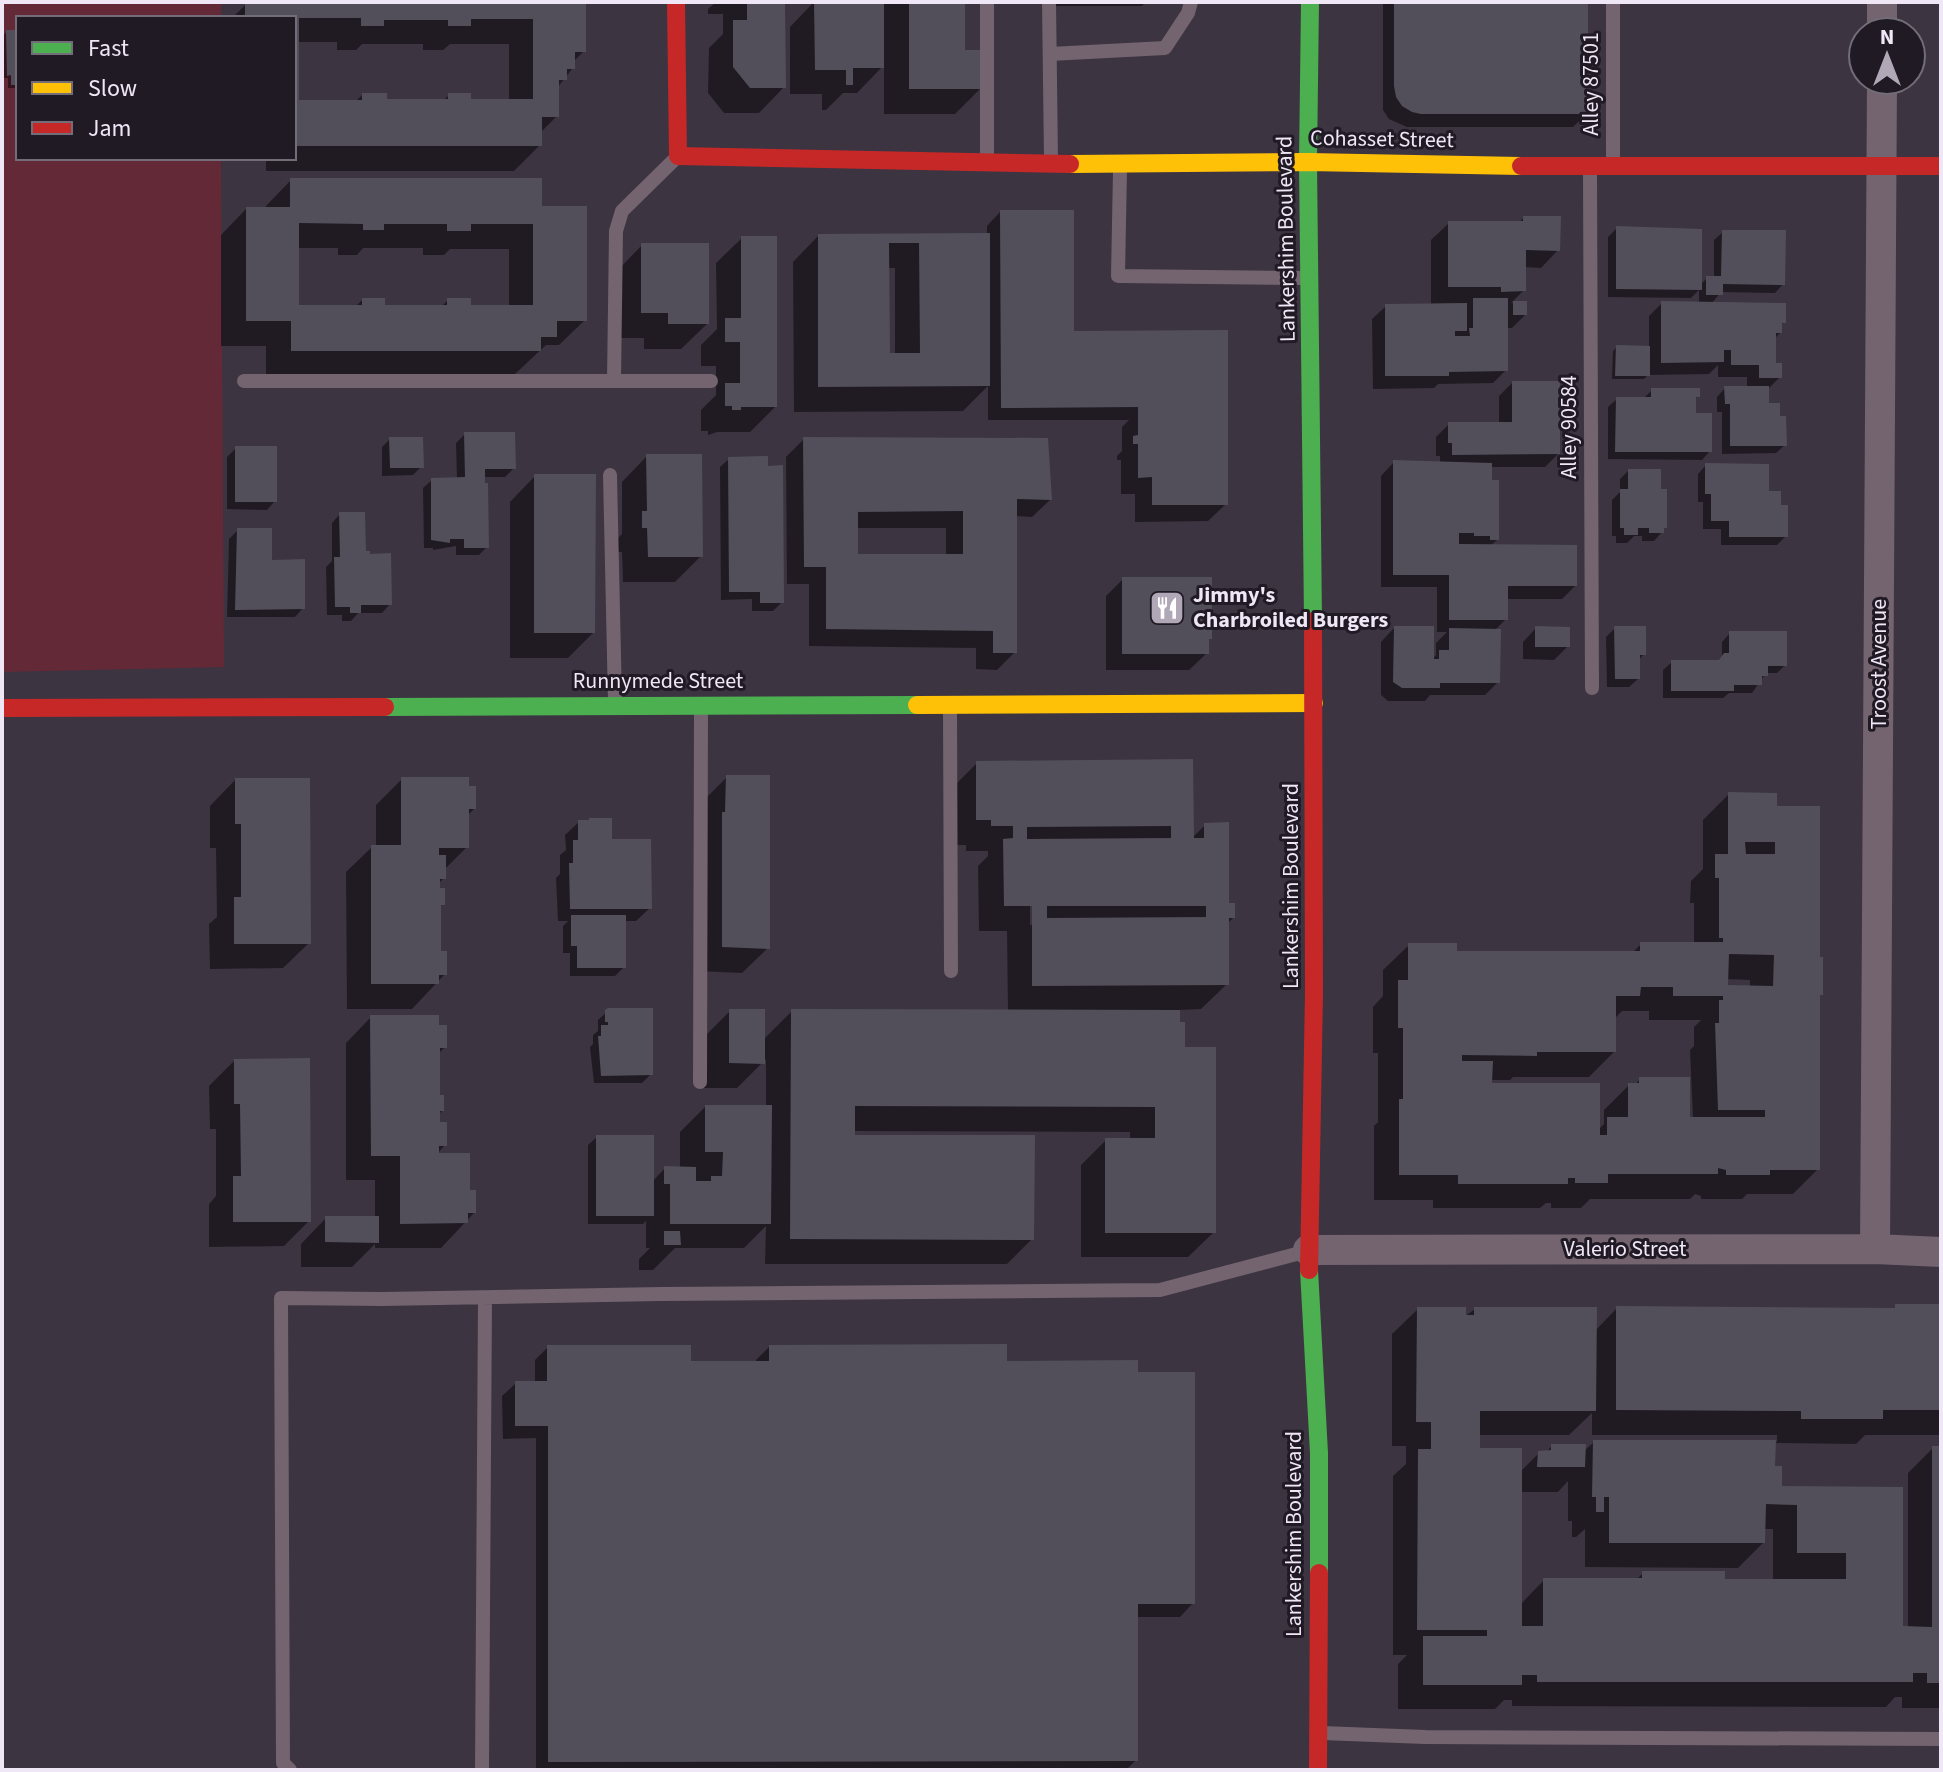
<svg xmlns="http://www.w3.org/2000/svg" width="1943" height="1772" viewBox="0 0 1943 1772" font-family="'Source Sans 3',sans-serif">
	<rect width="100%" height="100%" fill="#3c3441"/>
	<path fill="#642937" d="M2,2H221V18H18V158H221L224,667L2,672Z"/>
	<path fill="#0007" fill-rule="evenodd" d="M266,2H539L584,51L573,62V68L557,88V116L540,133V145L514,171H266V158H294V18H232L246,4ZM297,42H337V50H356L362,44H423V50H443L450,44H509V102H469L449,95L442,102H385L362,95L355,102H297Z
		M716,2H783L784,87L759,113H724L708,93L709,48L723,34V14H708V9Z
		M814,2H963V52L980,89L955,114H884V65L857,93H843L826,110H822V94H790V27Z
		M1055,2H1146L1142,6H1055Z
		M1383,2H1586V114L1573,127H1407L1389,119L1383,110Z
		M6,32L18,85L15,88H8V78H4L3,36Z
		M291,180L540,208L585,320L559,345H546L514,375L266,376V346H221V235L246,209H266V206ZM297,248H338V255H357L363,248H423V255H444L450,249H509V307H469L448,300L441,307H383L362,300L355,307H297Z
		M1000,212L1072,333L1226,504L1208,521L1135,522V494H1121V460H1117V456L1122,451V427L1129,420H988V386L963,411L794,412L793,262L818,236L987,235V226ZM887,268H895V355H888Z
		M1523,218L1558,250L1541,268L1524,267V290L1511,303H1525V315L1512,328H1506V370L1493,383L1438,384L1434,388L1373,389L1372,319L1386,306L1431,305V240L1449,223H1519Z
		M1617,228L1700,285L1707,278H1714V240L1723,232L1783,284L1775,293L1721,292L1712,303L1784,322L1780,326V333L1774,339V365L1780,377L1767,390V405L1785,445L1776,453L1722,454V412H1717V397L1725,388H1747V377H1718V365L1709,374L1648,375L1644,379H1612L1613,351L1617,347L1649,348V316L1662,303H1699V290L1691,298L1608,297V237Z
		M742,238L775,407L750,432H717L708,435V431H701V410L716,395V366H701V345L717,329L716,263Z
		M642,245L707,324L681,349H644V338H617V271Z
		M1512,383L1558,454L1545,467H1490L1497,540L1490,546L1575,586L1562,599H1506V619L1494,631L1498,682L1485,695H1430L1425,701H1388L1381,695V642L1394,628L1432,660L1436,655V643L1447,632H1437V587H1381V476L1394,462L1440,464V456H1436V437L1449,424H1499V396Z
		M1652,390L1698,396L1694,400V415L1710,451L1702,460L1608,459V407L1617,399H1643Z
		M465,434L514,468L505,477H484L487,547L479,555H456V546L433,550V548H424L423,488L432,480L457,479L456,443Z
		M390,439L421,467L413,475L382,476V447Z
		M804,439L1050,500L1032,517L1015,516V652L997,670L976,669V648L809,646V584H787L786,457ZM856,528H946V556H856Z
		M236,448L275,501L267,510L227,509V457Z
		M647,456L701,556L675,582H623L622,552H617V539L622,534V482Z
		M729,459L782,602L773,611H752V599L721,600L720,467Z
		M1706,465L1767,493L1786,536L1777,545H1721V529H1703V502H1698V474Z
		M1628,471L1659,491L1662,532L1654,541H1642V536H1634L1627,543H1616V536H1612V500L1620,492V479Z
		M535,476L593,633L568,658H510V502Z
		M340,514L390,604L382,613H358L351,621H342V615H327L326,567L332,561V523Z
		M238,530L270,562L303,608L295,617H227L229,539Z
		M1123,579L1210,638L1207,642V653L1189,670H1106V596Z
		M1536,628L1568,646L1554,660L1523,659V642Z
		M1615,628L1644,654L1638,661V679L1629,687H1607L1606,637Z
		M1730,633L1785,665L1777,673H1766L1752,693H1729L1723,698H1663V670L1672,662H1718L1722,658V642Z
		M1191,761L1192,838L1205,825L1227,905L1234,917L1227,924V984L1201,1009L1178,1010V1024L1214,1232L1188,1257H1081V1165L1106,1140H1130V1132L853,1131V1137L1032,1239L1007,1264H765L766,1226L744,1248H675L653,1270H639V1259L650,1248H646V1221L643,1224H588V1145L597,1137L652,1182L665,1168L680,1169V1132L705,1107H766V1059L737,1088H704V1037L730,1011L763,1040L792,1011H1008L1007,931H979L978,866L988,856V851H966V845H952V788L977,763ZM1030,896H1034V922L1030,926Z
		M727,777L768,948L742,973L697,971L701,803Z
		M402,779L474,809L467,816V847L444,870V878L438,884L443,904L439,908V953L445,974L412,1009H347L346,872L372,847H376V805Z
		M235,780L309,943L283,968L210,969L209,924L217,917L216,848H210V806Z
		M1729,794L1775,808L1818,959L1821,994L1818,998V1169L1793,1194H1747L1742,1199H1701V1196L1695,1194L1690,1199H1590L1581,1208H1551V1203H1546L1540,1208H1433V1200H1374V1126L1378,1122V1053H1373V1007L1383,996V970L1409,945L1455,953H1632L1641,944H1694V903H1690L1691,881L1703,869V820ZM1726,979L1750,980V987H1726ZM1622,1011H1649V1020H1701L1694,1027V1046L1690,1050L1693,1119H1688L1640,1079L1635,1085H1629L1604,1110V1124L1598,1130L1490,1085V1080H1510L1513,1077H1589L1614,1052V1019Z
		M579,822L610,841L650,908L636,921H624V967L615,976H570V953H563V926L568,921H558L556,878L560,874V855L566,850L565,835Z
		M609,1010L651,1074L642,1083H594L590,1047L593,1044V1035L598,1031V1020Z
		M371,1017L445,1047L438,1054V1097L442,1111L438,1115V1124L445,1145L436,1155L468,1192L474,1213L441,1248H375V1244L352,1267H301V1244L326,1218H375V1180H346V1043Z
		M234,1061L309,1221L284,1246L209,1247V1204L216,1196V1129H210L209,1086Z
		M1896,1306H1941V1435H1865L1856,1444L1774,1443L1773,1468L1780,1488L1901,1489V1628H1908V1473L1933,1448H1941V1708H1902V1697H1895L1886,1707L1512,1706V1700H1504L1495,1709H1398V1664L1407,1655H1393V1476L1406,1464V1446H1392V1334L1418,1309L1464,1317L1475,1309L1595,1331L1617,1308L1893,1310ZM1592,1413V1435H1777V1442H1594L1584,1451L1552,1446L1545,1453H1539L1520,1472L1478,1450V1435H1569ZM1568,1481V1521H1572V1537H1576L1585,1529V1567L1738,1568L1763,1543L1764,1529H1773V1581H1723L1643,1573L1636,1580H1544L1520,1605V1492H1558Z
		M548,1347L689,1363H756V1360L769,1347L1136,1374L1193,1603L1180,1617H1136V1760L1126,1770H536V1438L503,1439L502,1396L516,1383H535V1360Z"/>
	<path fill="#524f5b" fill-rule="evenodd" d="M245,2H586V52H575V69H567V80H559V117H542V146H294V18H245ZM299,18H361V26H384V20H448V26H471V19H533V99H471V93H448V99H387V93H362V100H299Z
		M747,2H785L786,88H750L733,67V20H747Z
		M814,2H884V68H853V85H846V70H815Z
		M909,2H965V50H982V89H909Z
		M1394,2H1588V114H1421L1412,112L1402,106L1396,97L1394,86Z
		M6,30H18V85H11V75L7,76Z
		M290,178H542V206H587V321H557V337H541V351H291V321H246V207H290ZM299,223L363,224V230H384V224H447V231H471V224H533V305H471V298H447V305H385V298H362V305H299Z
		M1000,210H1074V331L1228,330V505H1152V477L1138,478V444H1133V436L1138,435V407L1001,408Z
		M1523,216H1561L1560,251L1526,250V291L1501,292V287H1448V221H1523Z
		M1616,226L1702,229V290L1616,289Z
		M1722,230H1786L1785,285L1723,284V295H1706V276H1721Z
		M990,233V386L818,387V234ZM889,243H919L920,353H890Z
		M741,236H777V407H741V410H732V406H725V383H740V342H725V318H741Z
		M641,243H709V324H668V313H641Z
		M1473,298H1508V371L1449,372V376H1385V304L1467,303V331H1455V336H1470L1469,328H1473Z
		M1513,301H1527V315H1513Z
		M1661,301L1786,303V323H1782V333H1776V363H1782V378H1759V365H1731V350H1724V362L1661,363Z
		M1616,345L1650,346V376H1615Z
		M1512,381H1560V454L1452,455V443H1448V422H1512Z
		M1724,386H1769V403H1780V416H1786L1787,446H1730V404H1725Z
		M1651,388H1700V397H1696V413H1712V452H1615L1616,397H1651Z
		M464,432H515L516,469H485V483H488L489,548H464V539H450V543L431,540V478L465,477Z
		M389,437H423L424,468H390Z
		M803,437L1048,438L1052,500L1017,499V653H993V631L826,629V567H804ZM963,511V554H858V512Z
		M235,446H277V502H235Z
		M646,454H702L703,557H648L647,528H642V511H647Z
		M768,456V466L783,465L784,603H760V592H729L728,457Z
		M1393,460L1492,463V480H1499V540H1490V536H1474V533H1459V544L1577,545V586H1508V620H1449V575H1393Z
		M1705,463L1769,464V491H1781V505H1788V537H1729V521H1711V494H1705Z
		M1628,469H1661V489H1667V528H1664V533H1649V528H1638V535H1624V528H1620V489H1628Z
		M534,474H596L595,633H534Z
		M339,512H365L366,551H370V554L391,553L392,605H361V613H350V607H335L334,557H340Z
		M237,528H272V560L305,559V609L235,610Z
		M1122,577H1212V639H1209V654H1122Z
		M1394,626H1434V659H1439V650H1449V628L1501,629L1500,683H1440V688H1402L1393,682Z
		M1535,626L1570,627V647H1535Z
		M1614,626H1646V655H1640V679H1615Z
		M1729,631H1787V666H1768V676H1762V685H1734V691H1671V660H1719L1724,653H1729Z
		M1193,759L1194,838H1204V823L1229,822V903H1235V918H1229V985L1032,986V906H1004L1003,839L1013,838V826H991V820H976V761ZM1171,826V838L1027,839V827ZM1047,906H1206V917L1047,918Z
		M726,775H770V949L722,947V812H725Z
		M401,777H469V786H476V809H469V848H439V855H446V879H440V888H445V905H441V951H447V975H439V984H371V845H401Z
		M235,778H310L311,944H234V897H241V824H235Z
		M1728,792L1777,793V806H1820V957H1823V995H1820V1170H1770V1175H1726V1170L1718,1168V1174H1608V1183H1575V1178H1568V1184H1458V1175H1399V1099H1403V1028H1398V980H1408V943H1457V951H1640V942H1723V938H1719V878H1715V854H1728ZM1745,842H1775V854H1746ZM1729,954L1774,955L1773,986L1728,985ZM1641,987H1673V996H1723V1000H1719V1023H1715L1718,1110H1765V1117H1690V1077H1639V1083H1628V1117H1607V1135H1600V1083H1492L1493,1061H1462V1055L1537,1056V1052H1616V996H1640Z
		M589,818H612V839H651L652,909H570L569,863H573V840H578V820H589Z
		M571,915H626V968H577V946H571Z
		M608,1008H653V1075L601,1076L598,1036H601V1025H608V1022H605V1010Z
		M729,1009H765V1064L729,1063Z
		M791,1009L1180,1010V1022H1185V1047H1216V1233H1105V1138H1155V1107L855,1106V1135H1035L1034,1240L790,1239Z
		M370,1015H439V1025H447V1048H440V1095H444V1111H440V1122H447V1146H439V1153H470V1190H476V1213H468V1223L400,1224V1156H371Z
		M310,1058L311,1222H233V1176H241L240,1104H234V1059Z
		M705,1105H772L771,1224H670V1184H664V1166L696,1167V1181H711V1176H722L723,1152H705Z
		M596,1135H654V1216H596Z
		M325,1216H379V1243L325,1242Z
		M664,1231H680L681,1245H664Z
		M1895,1304H1941V1410H1883V1419H1801V1411L1616,1410V1306L1895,1308Z
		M1417,1307H1466V1315H1474V1307H1597L1596,1411H1480V1448H1522V1626H1543V1578H1642V1571H1725V1579H1846V1553H1797V1505L1766,1504L1765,1543H1609V1497H1604V1512H1596V1497H1592L1593,1440H1776L1775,1466H1782V1486L1903,1487V1626L1932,1627V1446H1941V1683H1927V1673H1913V1682H1537V1675H1522V1685H1423V1636H1487V1630H1417L1418,1449H1431V1422H1416Z
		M1007,1344V1361L1138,1360V1372H1195V1604H1138V1761L548,1762V1426H515V1381H547V1345H691V1361H769V1345Z
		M1551,1444H1586L1585,1467H1537L1538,1451L1551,1450Z"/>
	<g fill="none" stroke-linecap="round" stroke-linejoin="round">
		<path stroke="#73646f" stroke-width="14" d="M987,2V158
			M1049,2L1051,160
			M1050,54L1165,48L1188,13L1191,2
			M1613,162V2
			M1120,170L1118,276L1303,278
			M1590,172L1592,688
			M244,381H711
			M614,381L616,231L622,211L675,159
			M610,475L615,701
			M950,708L951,971
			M700,1082L701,709
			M1322,1733L1425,1737L1941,1739
			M290,1770L283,1763L281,1298L382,1299L661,1294L1160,1290L1304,1252
			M482,1770L485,1298"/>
		<path stroke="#73646f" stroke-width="30" d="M1882,2V32
			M1875,1249L1882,80
			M1308,1250L1875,1249L1941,1252"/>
		<path stroke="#4caf50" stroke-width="18" d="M1310,2L1308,162L1313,621
			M385,707L917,705
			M1309,1270L1319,1453V1573"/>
		<path stroke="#ffc107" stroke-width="18" d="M1070,164L1308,162L1521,166
			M917,705L1314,703"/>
		<path stroke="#c62828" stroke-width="18" d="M676,2L678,156L1070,164
			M1521,166H1941
			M2,708L385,707
			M1309,1270L1314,993L1313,621
			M1318,1770L1319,1573"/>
	</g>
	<defs>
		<g id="restaurant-square" transform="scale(1.8)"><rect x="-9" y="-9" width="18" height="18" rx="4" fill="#b0a8b7" stroke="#201a25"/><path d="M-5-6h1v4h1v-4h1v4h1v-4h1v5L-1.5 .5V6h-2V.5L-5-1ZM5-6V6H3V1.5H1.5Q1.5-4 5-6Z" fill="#fff"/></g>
	</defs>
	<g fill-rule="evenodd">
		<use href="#restaurant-square" x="1167" y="608"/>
	</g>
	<g text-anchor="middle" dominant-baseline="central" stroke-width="6" stroke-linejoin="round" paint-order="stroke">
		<g font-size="22" fill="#efe6f6" stroke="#201a25">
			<text transform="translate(1591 84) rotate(-90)">Alley 87501</text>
			<text transform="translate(1382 139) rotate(1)">Cohasset Street</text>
			<text transform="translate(1286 239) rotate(-91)">Lankershim Boulevard</text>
			<text transform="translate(1569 427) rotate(-90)">Alley 90584</text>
			<text transform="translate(1879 664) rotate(-90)">Troost Avenue</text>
			<text x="658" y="681">Runnymede Street</text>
			<text transform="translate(1291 886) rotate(-90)">Lankershim Boulevard</text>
			<text x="1625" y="1249">Valerio Street</text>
			<text transform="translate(1294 1534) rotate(-90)">Lankershim Boulevard</text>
		</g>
		<g font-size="22" font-weight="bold" fill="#efe6f6" stroke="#201a25" text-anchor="start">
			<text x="1193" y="595">Jimmy's<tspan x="1193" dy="25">Charbroiled Burgers</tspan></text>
		</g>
	</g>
	<rect width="1943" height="1772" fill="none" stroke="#efe6f6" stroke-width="8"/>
	<rect x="16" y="16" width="280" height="144" fill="#201a25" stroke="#736c79" stroke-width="2"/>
	<rect x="32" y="42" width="40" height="12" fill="#4caf50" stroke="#736c79" stroke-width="2"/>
	<text x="88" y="56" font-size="24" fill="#efe6f6">Fast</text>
	<rect x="32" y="82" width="40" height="12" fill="#ffc107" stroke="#736c79" stroke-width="2"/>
	<text x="88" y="96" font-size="24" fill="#efe6f6">Slow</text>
	<rect x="32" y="122" width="40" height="12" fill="#c62828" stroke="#736c79" stroke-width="2"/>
	<text x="88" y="136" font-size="24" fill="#efe6f6">Jam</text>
	<g transform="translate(1887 56)"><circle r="38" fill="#201a25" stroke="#736c79" stroke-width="2"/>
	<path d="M0-6L14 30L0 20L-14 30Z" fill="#b0a8b7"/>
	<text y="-12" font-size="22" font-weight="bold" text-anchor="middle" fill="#efe6f6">N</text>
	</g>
</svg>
